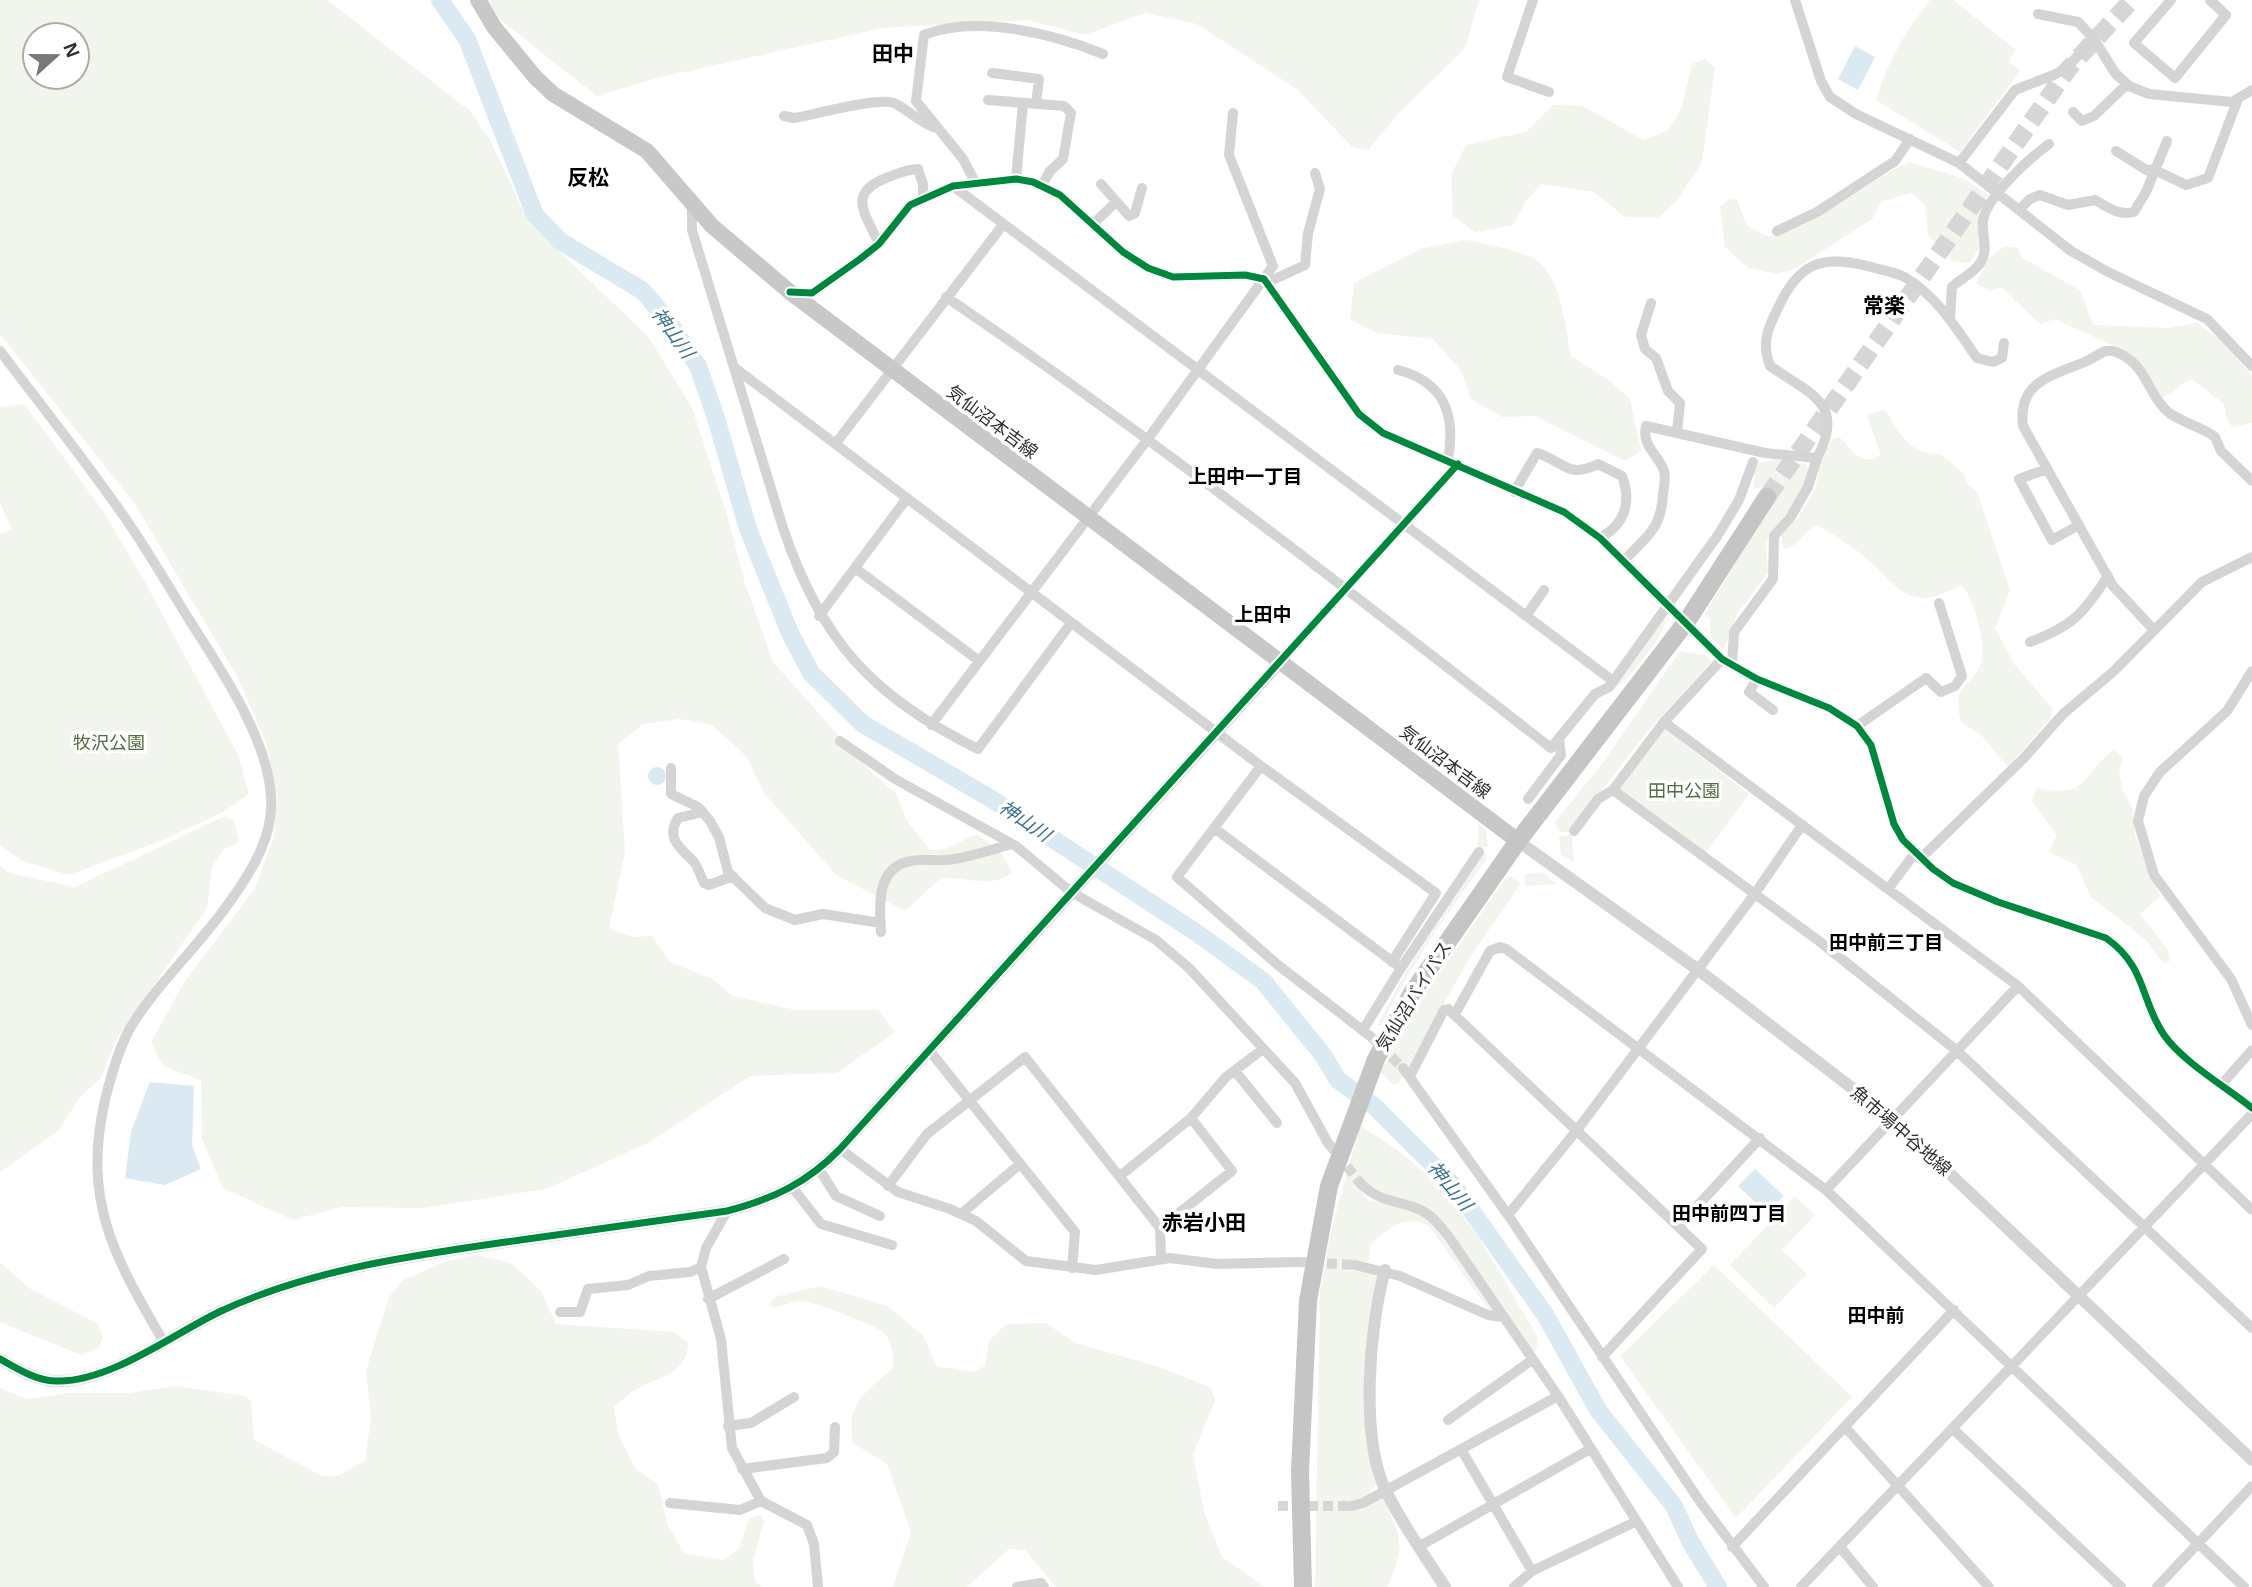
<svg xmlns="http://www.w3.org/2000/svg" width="2252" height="1587" viewBox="0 0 2252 1587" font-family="Arial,'Noto Sans JP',sans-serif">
	<rect width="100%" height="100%" fill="#fff"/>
	<path fill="#f1f5ed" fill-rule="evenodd" d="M0,0H327L470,111L490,140L529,223L648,336L692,408L726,511L745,584L773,662L873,774L896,793L907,821L930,850C955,850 954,842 976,835L998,848L1012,872C993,890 965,876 941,878L905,911L836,875L764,793L747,757L712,725L680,719L643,724L618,744L625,852L609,929L633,937L652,936L670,962L712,979L733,996L796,1010H878L895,1032L837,1073L750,1076L648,1143L546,1189L423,1208L341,1207L293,1220L223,1188L202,1139L201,1080L163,1066L151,1042L185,981L254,890L274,837L277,796L266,742L238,678L135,504L0,334ZM35,35H77V77H35Z
		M475,0H1479L1465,48L1397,115L1368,150L1352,147L1298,90L1197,24L1145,13L1085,35L1028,20L883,28L657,78L597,96Z
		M1930,0H1953L2016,50L2009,62L2020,71L1960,152L1876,100C1888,61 1905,32 1930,0Z
		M1705,59L1715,67L1702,162L1676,202L1659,217H1625L1594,192L1541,184L1526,201L1513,225L1475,232L1453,216L1451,175L1466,145L1526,132L1553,105L1583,106L1643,140L1669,130L1682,107L1692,64Z
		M1909,162L1962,178L1988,194L1982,243L1970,263L1953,261L1928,235L1925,205L1911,193L1882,201L1872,219L1796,268L1778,274L1748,268L1725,247L1720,207L1728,200L1737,199L1746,225L1769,237C1821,223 1861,185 1909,162Z
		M1467,240C1485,245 1522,250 1536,260C1562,278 1565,327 1571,356L1610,381L1630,399L1641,451L1625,461L1536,416L1502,417L1471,399L1461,371L1433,339L1377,333L1350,319L1354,283L1423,248Z
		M2005,246L2018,248L2022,258L2080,290L2093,325L2169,328L2197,323L2223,341L2252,376V423L2232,427L2226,417L2224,404L2192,379C2179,383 2177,393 2162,397L2144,367L2112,345L2055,319L2040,324L2001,287L1991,291L1976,284L1989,258Z
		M24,404L103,511L145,582L238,755L249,794L223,812L163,840L69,875L23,861L0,845V534L12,529L0,503V407Z
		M1885,409C1900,434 1909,455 1941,454L1964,474L1968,484L1977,492L2010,590L1995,628L2014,664L2053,709L2050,719L2008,767L1982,736L1961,722C1951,680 1971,691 1981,663C1987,646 1974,596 1961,585C1905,616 1900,585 1860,553C1847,543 1832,534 1818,525C1803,530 1801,545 1785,549L1782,544V535L1799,516L1816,487L1820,462L1832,439L1839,437C1851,446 1858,469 1881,455L1867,415Z
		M1777,459L1806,464L1811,478L1766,544L1768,573L1737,614L1724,649L1710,638V619L1704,614L1771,506L1776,493L1770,485L1754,489V464Z
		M1665,617C1669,633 1625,683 1610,693Z
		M1680,651L1704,655L1712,661L1646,733L1570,832H1560L1555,822L1602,764Z
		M1665,729L1749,794L1705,854L1619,791Z
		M2114,750L2123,757L2119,772L2123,791L2133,809L2135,836L2160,896L2140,914L2168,950L2170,961L2163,963L2146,940L2090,896L2077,865L2049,852L2057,835L2032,801L2037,788C2090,800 2080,774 2114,750Z
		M223,817L234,820L239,842L224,849L212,867L207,908L116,1040L101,1078L80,1097L59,1130L0,1172V866L9,873L75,887Z
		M1478,823L1486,830L1488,847H1478Z
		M1572,835L1574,862L1561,855L1559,836Z
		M1486,851V860C1447,913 1410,966 1381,1026L1378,1024L1407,970Z
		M1542,872L1556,884L1526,886L1524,875Z
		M1510,877L1521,883L1470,957L1400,1082L1394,1085L1380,1072L1424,996L1504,880Z
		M1360,1125L1400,1152L1438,1184L1480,1239L1538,1338L1536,1350L1530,1353L1438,1219L1361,1190L1367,1200L1412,1210L1430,1220L1496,1312L1489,1310L1429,1226C1403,1214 1390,1227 1370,1245L1369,1262L1354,1261L1353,1271L1372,1273L1377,1277C1376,1290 1370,1301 1369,1314C1364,1360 1359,1441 1377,1482L1367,1497L1347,1503V1509H1363L1382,1495C1400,1537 1408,1542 1387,1587H1315L1320,1291L1331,1231Z
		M1795,1196L1815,1215L1782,1250L1807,1274L1774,1308L1730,1265Z
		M477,1255L511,1263L541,1291L556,1324L674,1332L688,1343C687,1377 654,1377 632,1392C626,1396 620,1402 614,1407L618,1434L635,1468L658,1485L668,1526L685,1554L723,1560L739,1549L749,1518L760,1515L764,1521L753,1560L755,1582L764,1587H0V1388L26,1399L70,1393H129L176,1386L245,1396L251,1401L254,1440L322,1476H337L365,1461L371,1418L366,1371L389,1297L403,1280L444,1262Z
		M0,1262L29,1288L98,1324L103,1338L98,1348L81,1355L0,1322Z
		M1714,1265L1852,1397L1736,1518L1620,1356Z
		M820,1286L887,1306L923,1335L936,1366L972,1372L985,1366L989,1341L1006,1324L1046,1323L1075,1343L1156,1366L1210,1387L1215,1400L1193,1454L1204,1512L1222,1557L1265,1587H1056L1025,1550L1009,1549L967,1587H893L911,1532L887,1464L853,1443C845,1403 866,1392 893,1368C894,1356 893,1342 883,1332C875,1325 811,1300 800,1301C788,1302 780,1310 768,1305L775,1297Z"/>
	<path fill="#dae9f2" d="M1855,46L1875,57L1858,90L1838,79Z
		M648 776a9 9 0 1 1 18 0a9 9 0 1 1-18 0Z
		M150,1082L194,1086L192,1145L201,1169L165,1185L125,1178L131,1132Z
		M1755,1169L1784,1196L1767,1214L1738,1186Z"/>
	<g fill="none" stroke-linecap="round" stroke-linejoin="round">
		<path stroke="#dae9f2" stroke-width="18" d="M440,0L467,39L535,215L560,241L643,291L668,321L698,366L716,418L748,529L790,633L811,673L863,724L990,798L1197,933L1263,981L1323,1055L1338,1080L1374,1106L1454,1186L1546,1316L1598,1410L1674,1506L1691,1543L1718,1587"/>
		<path stroke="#d6d6d6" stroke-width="10" stroke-dasharray="10 5" stroke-linecap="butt" d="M1370,1036L1403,1068
			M1328,1143L1361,1184
			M1297,1262L1355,1265
			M1278,1506H1351"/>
		<path stroke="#d6d6d6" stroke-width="18" stroke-dasharray="18 9" stroke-linecap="butt" d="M1767,497L2069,68L2132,0"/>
		<path stroke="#d4d4d4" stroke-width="10" d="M1533,0L1507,77L1549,92
			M1795,0L1821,81L1830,97L1856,114L1959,163L2071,251L2108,272L2207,319L2252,366
			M2171,0L2134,43L2175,78L2226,15L2210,0
			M2094,39L2115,73L2129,86L2149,94L2232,102L2252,90
			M992,73L1039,79L1036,104
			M988,100L1064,106L1071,113L1063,159L1050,171L1042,185
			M2073,112L2082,121L2094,116L2124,87L2129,86
			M784,116L794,118C813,115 883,95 896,104C909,111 919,121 933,127
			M2116,151L2148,171L2153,169L2186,185L2208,178L2238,99
			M1959,163L2015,90L2056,74L2069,65L2094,39L2078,22L2038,14
			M1016,179L1023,103
			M975,182L963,159L916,101L924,35C976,14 1054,34 1103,54
			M1101,184L1129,216L1135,213L1142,188
			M953,186L1613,681
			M692,202V230L783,528C821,640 871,696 978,749L1071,623
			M2019,210L2030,199L2040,195L2068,205L2095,200C2107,207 2119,216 2134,212L2146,192L2167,141
			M1093,224L1115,203
			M1777,231L1817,212L1895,161L1910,139
			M879,244C866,214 846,194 886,178C897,174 907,169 918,169L923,184V199
			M1266,283L1305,265L1308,233L1320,189L1315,173
			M793,292L812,293L860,259L879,244L910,205L953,186L1016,179L1033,182L1060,195L1123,252L1148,268L1173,277L1245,275L1264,279L1359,414L1383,433L1564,512L1600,538L1722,659L1757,679L1829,708L1857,726L1871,745L1894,824L1903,840L1933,869L1953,883L1998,902L2106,938C2147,967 2140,1000 2164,1035C2183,1062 2226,1087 2252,1108
			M946,297C1154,438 1353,594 1551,748L1595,694L1609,687L1718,535L1739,500L1753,462
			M1651,303L1641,335L1645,349L1656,358L1668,391L1680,403L1677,432
			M1950,318L1952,287C1960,279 1970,275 1977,267C1991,253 1981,236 1983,220C1988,195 2030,158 2049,144
			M0,351C41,405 84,459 123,515C147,549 168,586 190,621C221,670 267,737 271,796C274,835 253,869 231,900C201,944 160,980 132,1025C119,1046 111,1076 105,1100C82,1201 114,1256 163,1341
			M735,368L1261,766L1436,893L1392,962
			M1398,370C1445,382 1456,415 1448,460
			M836,443L1002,226
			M1817,458C1846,404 1811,394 1770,366C1761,342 1768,328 1779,306C1801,258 1828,255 1875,268C1885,271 1898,273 1906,278C1937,296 1957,330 1977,358L1993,362L2002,358L2004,343
			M2047,469L2019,479L2052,540L2079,525
			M1514,492L1537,453C1565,462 1568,479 1598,464L1622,476C1632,503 1625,524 1600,538
			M1623,562C1646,536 1661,531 1663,494C1664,487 1666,477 1664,471C1659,455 1641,446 1646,426L1765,453L1817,458L1808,487L1790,518L1774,536L1773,579L1734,632L1732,665
			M855,568L978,660
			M819,616L907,498
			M1526,616L1544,590
			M2153,629L2113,586L2023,426C2017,380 2055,375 2087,361C2097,357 2104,347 2116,352C2146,364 2146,389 2164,408C2175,421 2201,426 2215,437L2221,451L2252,481
			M2030,642C2073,626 2083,614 2108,576
			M1722,659L1664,722L2018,986L2252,1210
			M1280,662L1458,464
			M2252,671L2227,711L2160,772L2144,796L2138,821L2154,875L2231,979L2252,1025
			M1757,679L1749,692L1773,710
			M1664,722L1613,790L1819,941L1956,1050L2252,1328
			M931,725L1147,440L1273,266L1229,155L1233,113
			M1857,726L1926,678L1941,692L1955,686L1962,676L1939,603
			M840,741L895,779L1016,846L1071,892L1156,940L1189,968L1295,1083L1328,1143
			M1261,766L1177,877L1278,965L1370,1036
			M671,768V794L698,807L710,821L719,837L728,872L765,908L795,920L823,914L881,923
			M1528,799L1561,755L1559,738
			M703,812L678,818C665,839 681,848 694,862C698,867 701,877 704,883L709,885L733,876
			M1214,828L1401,968L1363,1030
			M1574,831L1598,799L1613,790
			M1920,859L2023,759L2063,714L2114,671L2202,582L2252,557
			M1888,889L1915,853
			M881,932C879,906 876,867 911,861C925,858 940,862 954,859C974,856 993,849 1012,844
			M1401,968L1479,852
			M1455,1014L1490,951L1500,947L1506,949L1826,1190L2244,1587
			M929,1050L1075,1232L1072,1268
			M1403,1068L1508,1215L1701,1503L1764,1587
			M1235,1071L1277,1123
			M1410,1076L1444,1010L1448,1009L1702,1249L1602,1357
			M2222,1084L2252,1050
			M840,1149L898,1192L950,1209L976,1221L1026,1261L1096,1270L1170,1258L1217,1264L1297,1262
			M819,1169L836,1196L880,1216
			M1120,1176L1191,1118L1226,1077L1263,1049
			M1361,1184C1382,1204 1397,1199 1421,1210C1433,1216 1441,1227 1449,1237L1558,1396L1678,1587
			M888,1186L927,1134L1025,1057L1160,1228L1161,1259
			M793,1188L821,1224L892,1245
			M1826,1190L2018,986
			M727,1211L706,1248L701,1267L721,1339L732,1448L761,1501L807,1525L814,1544L818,1587
			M961,1214L1020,1164
			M1508,1215L1577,1130L1754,895L1802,825
			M1679,1226L1760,1138
			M1160,1228L1232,1171L1191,1118
			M1355,1265L1400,1276L1488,1315L1503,1317
			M708,1299L784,1259
			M560,1312H580L588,1289L628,1285L649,1276L690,1272L701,1267
			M1448,1420L1532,1360
			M728,1426L751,1423L794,1397
			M1845,1427L1989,1587
			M1953,1429L2121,1587
			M1461,1449L1532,1571
			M742,1469L827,1458L834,1452L835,1427
			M670,1503L740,1510L761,1501
			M1351,1506L1363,1503L1558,1396
			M1420,1546L1590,1449
			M1732,1547L1954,1310
			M1840,1547L1873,1587
			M1017,1587L1041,1583L1044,1587
			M1514,1587L1532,1571L1635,1522
			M1801,1587L2252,1114
			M2157,1587L2252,1486"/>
		<path stroke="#d4d4d4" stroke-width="12" d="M1518,841L1697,969L1891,1118L2252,1460
			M1385,1270C1369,1326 1360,1439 1386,1491C1402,1524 1425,1556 1445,1587
			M0,1359C17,1369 39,1382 59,1381C111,1381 172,1335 219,1312C308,1270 409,1256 506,1242C580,1232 653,1221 727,1211C773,1199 807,1183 840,1149L1280,662"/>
		<path stroke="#c8c8c8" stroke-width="16" d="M478,0L494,27L535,77L553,94L647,151L712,226L790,292L1518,841"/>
		<path stroke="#c5c5c5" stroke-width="18" d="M1303,1587L1300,1471L1308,1301L1329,1186L1376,1059L1412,993L1518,841L1687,621L1767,497"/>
		<g stroke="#fff" stroke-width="11">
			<path id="cycleway" d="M790,292L812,293L860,259L879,244L910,205L953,186L1016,179L1033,182L1060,195L1123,252L1148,268L1173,277L1245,275L1264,279L1359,414L1383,433L1564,512L1600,538L1722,659L1757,679L1829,708L1857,726L1871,745L1894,824L1903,840L1933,869L1953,883L1998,902L2106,938C2147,967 2140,1000 2164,1035C2183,1062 2226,1087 2252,1108
				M0,1359C17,1369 39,1382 59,1381C111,1381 172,1335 219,1312C308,1270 409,1256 506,1242C580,1232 653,1221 727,1211C773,1199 807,1183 840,1149L1458,464"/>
		</g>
		<use href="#cycleway" stroke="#00873e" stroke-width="7"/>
	</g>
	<g text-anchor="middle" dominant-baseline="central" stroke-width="7" stroke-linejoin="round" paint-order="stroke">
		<g font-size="18" fill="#303030" stroke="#fff">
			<text transform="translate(992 422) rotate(37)">気仙沼本吉線</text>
			<text transform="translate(1445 762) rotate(37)">気仙沼本吉線</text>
			<text transform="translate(1414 996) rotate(-58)">気仙沼バイパス</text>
			<text transform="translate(1901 1131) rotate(41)">魚市場中谷地線</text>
		</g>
		<g font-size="18" fill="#536c3d" stroke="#fff">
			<text x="109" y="743">牧沢公園</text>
			<text x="1684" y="791">田中公園</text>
		</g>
		<g font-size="19" font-style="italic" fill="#3d7293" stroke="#fff">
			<text transform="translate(673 333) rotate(54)">神山川</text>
			<text transform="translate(1025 821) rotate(34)">神山川</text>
			<text transform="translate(1450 1186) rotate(50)">神山川</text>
		</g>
		<g font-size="19" font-weight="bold" fill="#000" stroke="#fff">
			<text x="1245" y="476">上田中一丁目</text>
			<text x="1263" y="614">上田中</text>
			<text x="1886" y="942">田中前三丁目</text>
			<text x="1729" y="1213">田中前四丁目</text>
			<text x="1876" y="1315">田中前</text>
		</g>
		<g font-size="21" font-weight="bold" fill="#000" stroke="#fff">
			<text x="893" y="53">田中</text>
			<text x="588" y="177">反松</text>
			<text x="1884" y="305">常楽</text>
			<text x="1204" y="1222">赤岩小田</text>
		</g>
	</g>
	<g transform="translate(56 56) rotate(69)"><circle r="33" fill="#ffffff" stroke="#acacac" stroke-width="2"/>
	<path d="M0-5L12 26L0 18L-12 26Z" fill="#787878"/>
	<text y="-10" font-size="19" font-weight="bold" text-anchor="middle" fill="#303030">N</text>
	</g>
</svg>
